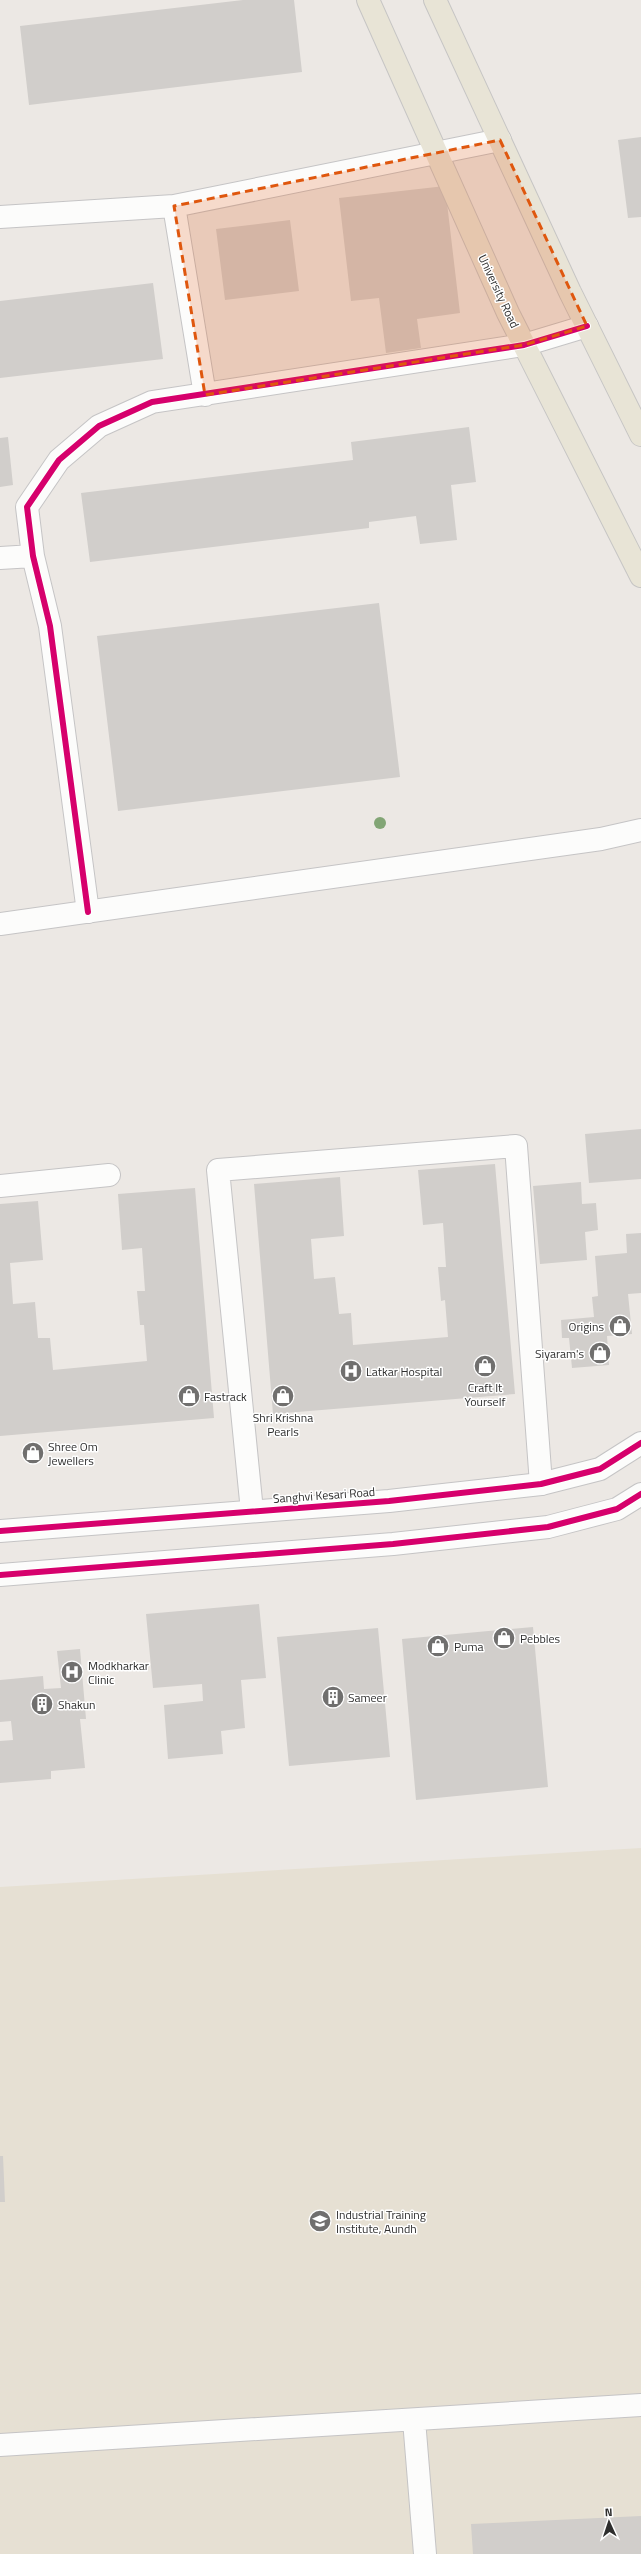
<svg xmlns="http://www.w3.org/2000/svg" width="641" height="2554" viewBox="0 0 641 2554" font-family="'Titillium Web',sans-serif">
	<rect width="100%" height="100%" fill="#ece8e4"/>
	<path fill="#e6e0d3" d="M641,1848V2554H0V1887Z"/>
	<path fill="#d1cecb" d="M243,0H294L302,72L29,105L20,26Z
		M641,137V217L628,218L618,140Z
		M445,186L460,313L417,319L421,348L386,353L379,298L351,301L339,198Z
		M290,220L299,291L225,300L216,229Z
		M153,283L163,359L0,378V301Z
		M469,427L476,482L451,485L457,540L420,544L416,516L369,522V528L90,562L81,493L353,460L351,442Z
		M8,437L13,485L0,487V438Z
		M379,603L400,777L118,811L97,636Z
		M641,1129V1179L589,1183L585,1134Z
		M495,1164L515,1394L273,1414L254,1184L340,1177L344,1236L311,1239L314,1279L335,1277L339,1314L351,1313L353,1345L448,1337L445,1300L441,1301L438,1267H446L443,1223L423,1225L418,1170Z
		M581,1182L582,1204L596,1203L598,1230L585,1232L587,1260L540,1264L533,1186Z
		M195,1188L214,1418L0,1436V1204L38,1201L43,1260L10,1263L13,1304L35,1302L38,1338H50L53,1370L147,1361L144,1325H140L137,1291H145L142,1248L122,1250L118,1194Z
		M641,1233V1293L628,1294L632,1334L607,1336L609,1365L572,1368L569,1338H562L561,1320L594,1317L592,1297L598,1296L595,1256L627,1253L626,1234Z
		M259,1604L266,1678L241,1680L245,1728L221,1731L223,1754L168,1759L164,1705L203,1701L202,1684L153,1688L146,1614Z
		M533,1627L548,1787L416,1800L402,1639Z
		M378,1628L390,1757L289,1766L277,1637Z
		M80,1649L86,1719H80L85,1768L51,1771V1779L0,1783V1741L13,1740L11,1721L0,1722V1680L43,1676L44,1689L61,1688L57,1651Z
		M0,2156H3L5,2202H0Z
		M641,2516V2554H473L471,2524Z"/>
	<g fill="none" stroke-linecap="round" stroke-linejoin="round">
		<g stroke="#c5c4c5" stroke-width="24">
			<path id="lane" d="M0,1186L109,1175
				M252,1511L218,1170L516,1146L541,1484
				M414,2420L425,2554
				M0,2445L641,2405"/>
		</g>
		<g stroke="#c5c4c5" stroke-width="24">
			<path id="street" d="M0,217L174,206
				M205,395L174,206L500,140
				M0,558L33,556
				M88,912L50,626L33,556L27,507L59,460L99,426L152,402L524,345L587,326"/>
		</g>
		<g stroke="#c5c4c5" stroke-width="24">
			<path id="secondary" d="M0,924L601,839L641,830
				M0,1531L389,1501L541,1484L600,1469L641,1443
				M0,1575L393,1544L548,1527L617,1509L641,1494"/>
		</g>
		<g stroke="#c6c5c4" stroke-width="24">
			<path id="primary" d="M368,0L508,313L641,576
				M435,0L570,292L641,435"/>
		</g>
		<use href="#lane" stroke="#fcfcfb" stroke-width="22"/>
		<use href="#street" stroke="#fcfcfb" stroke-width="22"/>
		<use href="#secondary" stroke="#fcfcfb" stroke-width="22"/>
		<use href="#primary" stroke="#e8e4d6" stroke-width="22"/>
		<g stroke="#fff" stroke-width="8">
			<path id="cycleway" d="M88,912L50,626L33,556L27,507L59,460L99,426L152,402L524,345L587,326
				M0,1531L389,1501L541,1484L600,1469L641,1443
				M0,1575L393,1544L548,1527L617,1509L641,1494"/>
		</g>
		<use href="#cycleway" stroke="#d6006c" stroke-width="6"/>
	</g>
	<circle fill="#82a575" cx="380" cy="823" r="6"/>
	<path fill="#df570e" fill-opacity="0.2" stroke="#df570e" stroke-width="3" stroke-dasharray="8 5" stroke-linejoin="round" d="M500,140L587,326L524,345L205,395L174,206Z"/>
	<defs>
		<g id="shop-disc" transform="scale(1.15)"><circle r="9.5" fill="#706f6e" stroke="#fff"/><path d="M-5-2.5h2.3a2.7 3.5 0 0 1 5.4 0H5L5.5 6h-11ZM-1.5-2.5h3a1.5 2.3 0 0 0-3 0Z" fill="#fff"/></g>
		<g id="hospital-disc" transform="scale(1.15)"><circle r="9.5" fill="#706f6e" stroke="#fff"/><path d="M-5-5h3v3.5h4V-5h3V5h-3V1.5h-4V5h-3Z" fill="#fff"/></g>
		<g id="building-disc" transform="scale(1.15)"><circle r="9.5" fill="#706f6e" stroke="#fff"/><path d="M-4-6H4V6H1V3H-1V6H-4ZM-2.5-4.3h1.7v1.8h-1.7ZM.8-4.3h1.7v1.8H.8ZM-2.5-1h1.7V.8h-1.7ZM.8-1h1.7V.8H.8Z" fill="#fff"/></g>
		<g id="university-disc" transform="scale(1.15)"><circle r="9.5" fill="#706f6e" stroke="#fff"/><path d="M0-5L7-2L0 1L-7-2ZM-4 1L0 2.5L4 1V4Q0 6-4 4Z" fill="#fff"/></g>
	</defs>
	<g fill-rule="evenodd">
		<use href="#shop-disc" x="620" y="1326"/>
		<use href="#shop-disc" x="600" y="1353"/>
		<use href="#shop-disc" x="485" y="1366"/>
		<use href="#hospital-disc" x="351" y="1371"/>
		<use href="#shop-disc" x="189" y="1396"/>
		<use href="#shop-disc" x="283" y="1396"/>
		<use href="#shop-disc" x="33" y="1453"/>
		<use href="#shop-disc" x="504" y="1638"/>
		<use href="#shop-disc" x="438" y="1646"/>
		<use href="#hospital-disc" x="72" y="1672"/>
		<use href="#building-disc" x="333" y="1697"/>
		<use href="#building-disc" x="42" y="1704"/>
		<use href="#university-disc" x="320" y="2221"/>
	</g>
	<g text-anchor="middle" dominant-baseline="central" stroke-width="3" stroke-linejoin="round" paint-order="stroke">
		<g font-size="12" fill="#2e2e2e" stroke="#fff">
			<text transform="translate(499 291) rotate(65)">University Road</text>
			<text transform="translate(324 1495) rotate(-4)">Sanghvi Kesari Road</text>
		</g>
		<g font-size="12" fill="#2e2e2e" stroke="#fff" text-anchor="start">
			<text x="604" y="1326" text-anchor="end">Origins</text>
			<text x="584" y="1353" text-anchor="end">Siyaram's</text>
			<text x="366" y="1371">Latkar Hospital</text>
			<text x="485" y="1387" text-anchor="middle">Craft It<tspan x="485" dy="14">Yourself</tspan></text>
			<text x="204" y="1396">Fastrack</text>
			<text x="283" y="1417" text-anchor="middle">Shri Krishna<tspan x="283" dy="14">Pearls</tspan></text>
			<text x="48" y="1446">Shree Om<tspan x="48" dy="14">Jewellers</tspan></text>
			<text x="520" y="1638">Pebbles</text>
			<text x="454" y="1646">Puma</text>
			<text x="88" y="1665">Modkharkar<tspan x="88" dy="14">Clinic</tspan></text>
			<text x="348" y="1697">Sameer</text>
			<text x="58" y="1704">Shakun</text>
			<text x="336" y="2214">Industrial Training<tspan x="336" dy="14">Institute, Aundh</tspan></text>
		</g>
	</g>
	<g transform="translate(609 2522) rotate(357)" stroke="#ffffff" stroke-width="3" paint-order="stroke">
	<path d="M0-3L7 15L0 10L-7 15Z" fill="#2e2e2e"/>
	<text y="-6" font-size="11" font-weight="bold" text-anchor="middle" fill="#2e2e2e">N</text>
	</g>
</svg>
